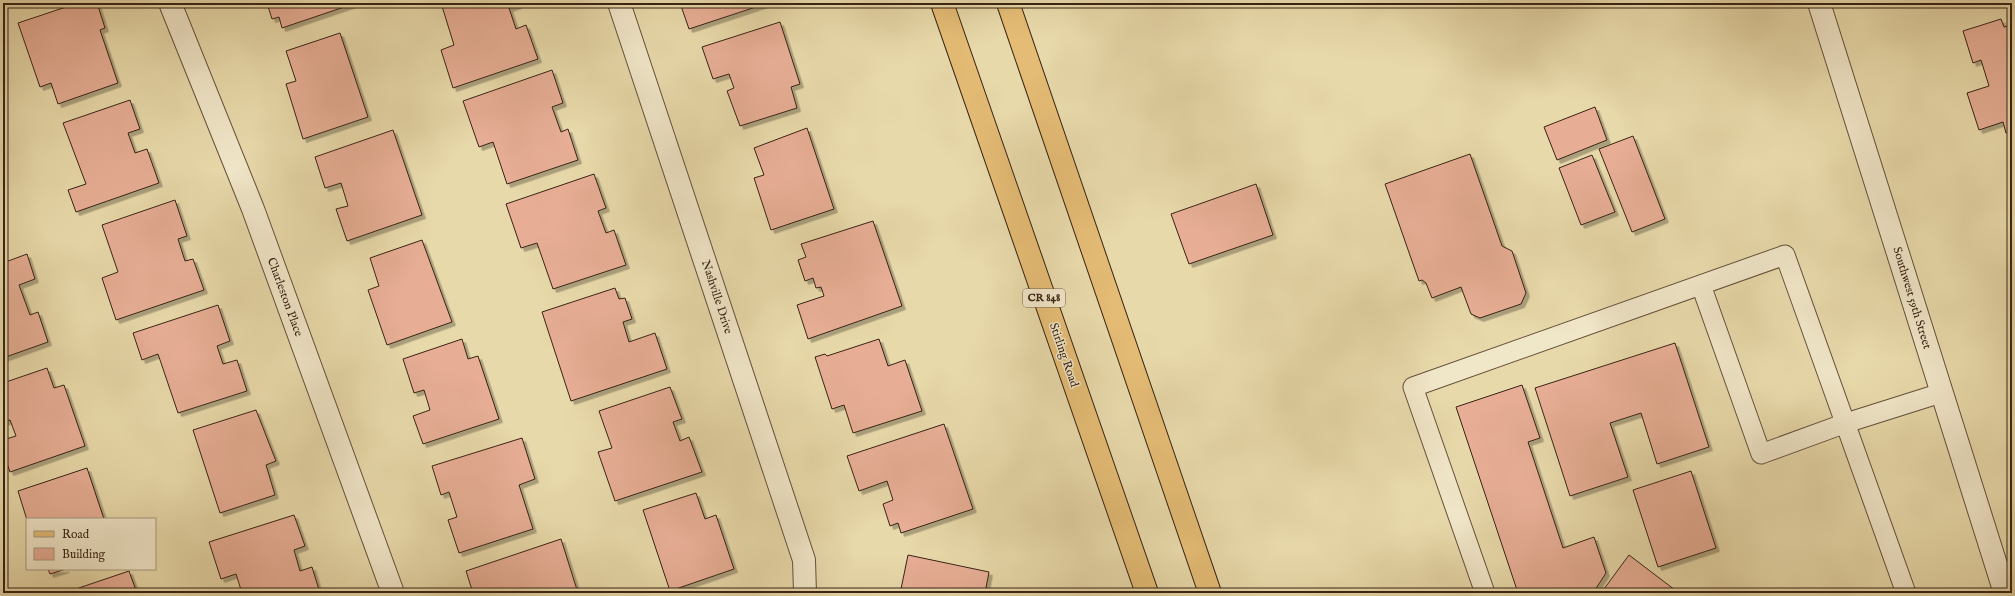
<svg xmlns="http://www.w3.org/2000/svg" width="2015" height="596" viewBox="0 0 2015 596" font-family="'IM FELL English',serif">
	<defs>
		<filter id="shadow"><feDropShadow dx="3.5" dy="3.5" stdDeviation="0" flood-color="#0004"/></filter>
	</defs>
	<rect width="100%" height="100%" fill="#e8d9aa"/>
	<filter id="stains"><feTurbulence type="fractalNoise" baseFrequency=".005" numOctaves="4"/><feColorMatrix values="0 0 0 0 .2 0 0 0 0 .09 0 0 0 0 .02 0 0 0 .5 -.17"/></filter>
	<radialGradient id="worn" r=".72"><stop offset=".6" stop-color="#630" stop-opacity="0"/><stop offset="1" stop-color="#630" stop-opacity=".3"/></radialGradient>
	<path fill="#e7ae95" stroke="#382314" filter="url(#shadow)" d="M78,3H97L105,28L100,30L118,83L58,104L51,83L40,87L18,23Z
		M267,3H356L282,28L279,17L272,19Z
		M441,3H518V5L509,8L516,29L526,25L538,59L453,88L441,50L454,45Z
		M680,3H768L689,29Z
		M2001,19L2004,27L2012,25V131L2006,133L2003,122L1979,130L1967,93L1989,86L1981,60L1973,63L1963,31Z
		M780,22L800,84L791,87L797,108L740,126L727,91L734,88L729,74L713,79L702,47Z
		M340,33L368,117L303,139L286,84L296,81L286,51Z
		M552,70L563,103L552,107L561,132L568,129L578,160L507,184L493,142L479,147L463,101Z
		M130,100L140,129L128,133L135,153L147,149L159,183L76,212L68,190L86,184L63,123Z
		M1595,107L1607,140L1557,160L1544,127Z
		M807,128L834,209L771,230L754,178L764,175L754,148Z
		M393,130L422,215L347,241L336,209L348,206L341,183L325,188L315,157Z
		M1633,136L1665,219L1632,232L1599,149Z
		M1470,154L1502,246L1512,251L1526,293L1521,304L1480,318L1471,314L1461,287L1432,298L1426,283L1422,280L1419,281L1385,184Z
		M1592,155L1615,212L1581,225L1559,168Z
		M594,174L606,208L598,211L606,233L614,230L626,265L553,289L537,243L521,248L506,204Z
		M1256,184L1273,235L1189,264L1171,214Z
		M175,200L187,236L178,239L185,261L193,259L204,290L116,320L102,278L118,272L102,225Z
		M873,221L902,306L808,339L797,305L824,296L821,287L816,288L813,278L805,281L798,260L806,257L801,244Z
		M422,240L452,322L387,345L368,290L379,286L370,258Z
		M27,254L35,279L19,285L30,315L38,312L48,342L3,358V263Z
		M615,288L619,299L625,298L632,319L623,322L629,342L655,333L667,369L571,401L542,312Z
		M218,305L230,341L217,346L223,364L237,360L247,391L178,413L158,354L142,360L133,333Z
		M462,339L468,359L478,356L499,419L423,444L413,416L430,410L424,390L414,393L403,359Z
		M879,339L888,366L905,360L922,411L853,433L844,405L832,409L815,357L825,354L827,356Z
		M1675,343L1709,447L1657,464L1641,413L1610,423L1628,477L1570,496L1535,388Z
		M47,368L54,388L64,385L85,446L10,472L3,452V440L16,436L10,420L3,422V383Z
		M1522,385L1540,438L1528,442L1563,548L1594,537L1606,573L1593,593H1518L1456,407Z
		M670,387L682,419L673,422L680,441L689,437L702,472L615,501L598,452L612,448L599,411Z
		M256,410L276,461L266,465L275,495L220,513L193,430Z
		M944,424L973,509L901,533L898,523L890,526L883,504L893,500L887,481L859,491L847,456Z
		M522,438L535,479L519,485L533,529L459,553L448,520L457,517L449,492L441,495L432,466Z
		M87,468L104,519L27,520L18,491Z
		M1691,471L1716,548L1658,567L1633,490Z
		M696,493L705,519L716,515L734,569L670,591L643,510Z
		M294,515L305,546L294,550L300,571L312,567L320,593H242L236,574L221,579L209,542Z
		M561,539L578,593H473L466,571Z
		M908,555L989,572L985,593H909L910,590L901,589Z
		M1629,555L1679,593H1601Z
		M48,569H66L50,574Z
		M129,571L137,593H64Z"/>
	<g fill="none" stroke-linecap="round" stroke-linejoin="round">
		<g stroke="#64503a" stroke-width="21">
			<path id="service" d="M1701,285L1761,454L1846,423L1941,393
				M1485,593L1413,387L1785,255L1906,593"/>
		</g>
		<g stroke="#64503a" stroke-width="24">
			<path id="minor" d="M170,3L253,209L393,593
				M619,3L804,560L805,593
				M1819,3L2005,593"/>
		</g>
		<g stroke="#382314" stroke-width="24">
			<path id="primary" d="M942,3L1147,593
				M1008,3L1210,593"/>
		</g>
		<use href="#service" stroke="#f0e6c8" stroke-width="19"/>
		<use href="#minor" stroke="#f0e6c8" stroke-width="22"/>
		<use href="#primary" stroke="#e4bc75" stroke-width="22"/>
	</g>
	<g text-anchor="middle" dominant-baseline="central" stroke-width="3" stroke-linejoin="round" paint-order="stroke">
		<rect fill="#f0e6c8" stroke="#6f5e4a" stroke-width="1" x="1023" y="289" width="42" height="18" rx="3"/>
		<g font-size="11" font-weight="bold" fill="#382314">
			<text x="1044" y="298">CR 848</text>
		</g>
		<g font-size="12" fill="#382314" stroke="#f0e6c8">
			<text transform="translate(285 297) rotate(70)">Charleston Place</text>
			<text transform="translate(717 297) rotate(72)">Nashville Drive</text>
			<text transform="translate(1912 298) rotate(73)">Southwest 59th Street</text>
			<text transform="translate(1064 355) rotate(71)">Stirling Road</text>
		</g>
	</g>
	<rect width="2015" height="596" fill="none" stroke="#e8d9aa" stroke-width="16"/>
	<rect x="4" y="4" width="2007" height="588" fill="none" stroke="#382314" stroke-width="2"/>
	<rect x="8" y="8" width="1999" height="580" fill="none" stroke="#382314"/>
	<rect x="26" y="518" width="130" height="52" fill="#f0e6c8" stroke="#a69880"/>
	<rect x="34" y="531" width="20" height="6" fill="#e4bc75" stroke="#a69880"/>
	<text x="62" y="538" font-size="12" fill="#382314">Road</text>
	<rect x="34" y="548" width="20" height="12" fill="#e7ae95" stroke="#a69880"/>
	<text x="62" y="558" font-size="12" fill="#382314">Building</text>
	<rect width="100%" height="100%" filter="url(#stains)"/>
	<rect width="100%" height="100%" fill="url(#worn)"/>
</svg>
